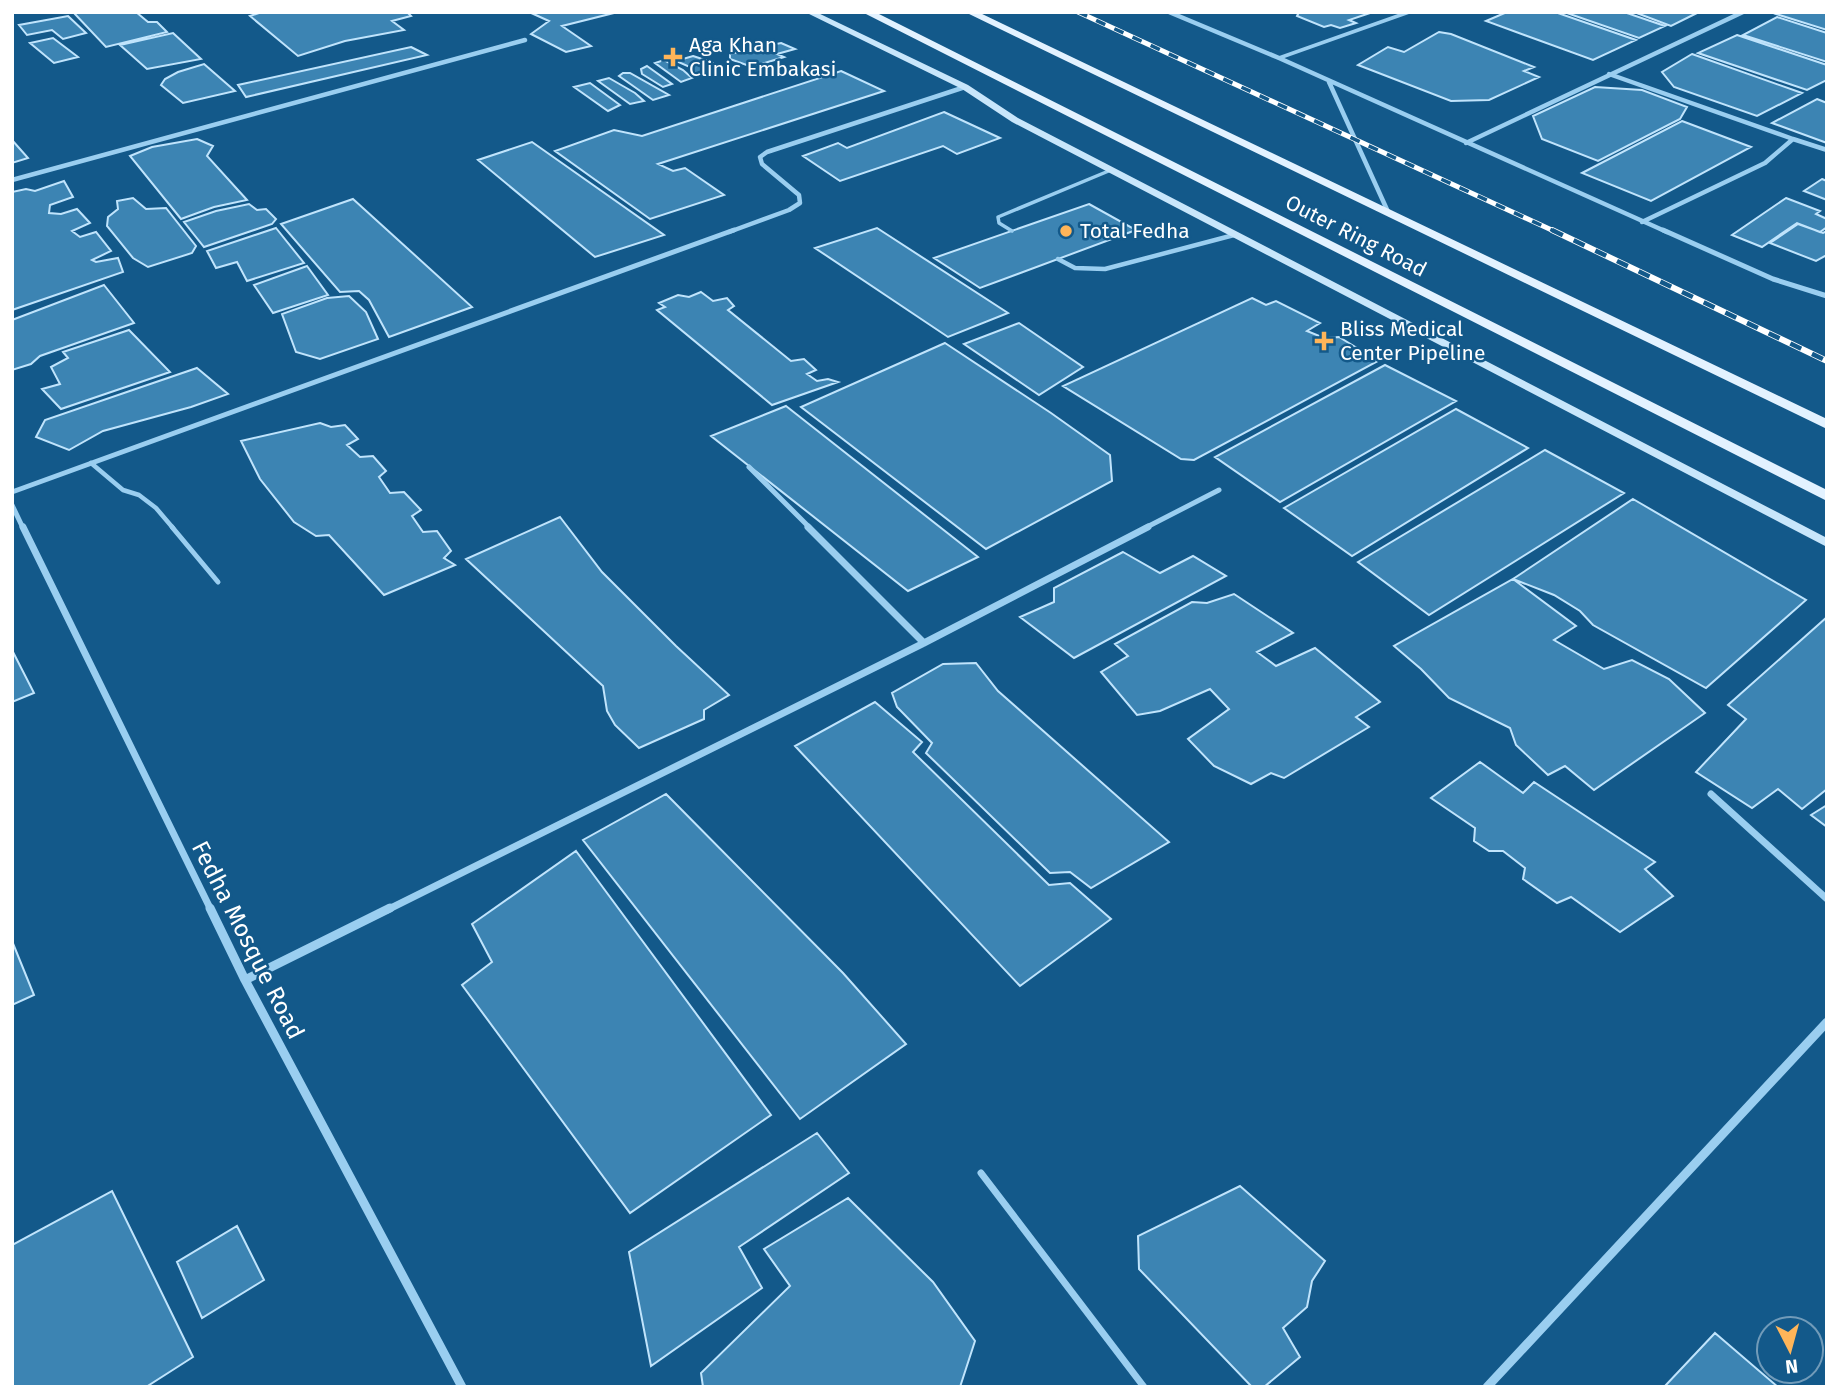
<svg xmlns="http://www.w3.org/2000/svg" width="1839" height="1399" viewBox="0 0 1839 1399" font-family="'Fira Sans',sans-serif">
	<rect width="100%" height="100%" fill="#13598a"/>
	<path fill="#3c84b3" stroke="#c0e4fc" stroke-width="2" d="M73,12H136L148,22H157L167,32L106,47Z
		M262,12H407L411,16L392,21L404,30L345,41L298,56L250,16Z
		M529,12H618L562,26L591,46L566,52L531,34L549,21Z
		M1299,12H1373L1349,20L1356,23L1340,28L1331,25L1324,27L1297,16Z
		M1507,12H1555L1636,40L1593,60L1486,21Z
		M1564,12H1624L1665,26L1639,38Z
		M1634,12H1699L1671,26Z
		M1780,12H1827V30L1776,14Z
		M68,16L86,33L63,39L52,30L27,35L19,25Z
		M1777,17L1827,33V62L1743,35Z
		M1439,32L1451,34L1534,67L1524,71L1539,77L1489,100L1451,101L1358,65L1388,47L1404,52Z
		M173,33L201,59L147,69L120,45Z
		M1737,35L1827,65V80L1807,90L1698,53Z
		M53,38L78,57L54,63L30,43Z
		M781,43L795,49L777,54L784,57L752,67L730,59V54Z
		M411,47L427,55L246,97L238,85Z
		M1692,54L1802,93L1757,116L1674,87L1662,72Z
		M693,56L712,62L720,71L698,76L690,67L676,61Z
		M664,60L683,70L692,78L681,82L655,63Z
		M204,64L235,91L183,103L161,85L165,79L178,72Z
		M647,66L672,84L663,87L642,74L641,69Z
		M841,71L884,91L658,164L673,171L685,168L724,195L650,219L555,151L614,130L642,136Z
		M623,73H630L669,95L653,100L619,76Z
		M609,78L635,93L644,101L630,104L598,81Z
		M590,83L620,105L608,111L574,87Z
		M1595,87L1642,90L1687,107L1680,119L1598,161L1542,139L1533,116Z
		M1817,99L1827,103V143L1772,123Z
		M944,112L1000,138L957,154L943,146L840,181L803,156L838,143L847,148Z
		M1682,121L1751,147L1651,201L1582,173Z
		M197,139L213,146L207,156L247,200L214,207L181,219L130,156L152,147Z
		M12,140L28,158L12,163Z
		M532,142L664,235L595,257L478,160Z
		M1822,179L1827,181V200L1804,191Z
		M64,181L73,197L50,205L49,213L61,214L77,209L90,223L72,231L80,237L96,232L111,251L92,260L96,262L118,258L123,272L12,310V192L26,189L35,191Z
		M133,198L146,209L166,208L196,246L192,253L148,267L133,258L107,226L108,217L118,209L117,201Z
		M1786,198L1820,211L1816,214L1827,219V227L1820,232L1797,223L1762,247L1732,235Z
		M353,199L472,307L389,337L369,300L359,291L340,292L281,224Z
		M249,204L257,210L266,209L276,219L272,224L204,247L184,222L216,211Z
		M1089,204L1136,230L980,288L934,258Z
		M1798,224L1823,233L1827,231V255L1816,261L1770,243Z
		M276,228L304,263L247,281L237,262L216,268L207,251Z
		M877,228L1008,313L948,337L815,248Z
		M307,266L328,295L273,313L254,285Z
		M104,285L134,323L40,356L31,364L12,370V320Z
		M701,292L713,301L727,298L734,306L728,310L791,361L804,359L816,370L807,374L817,381L828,379L838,382L772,405L657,310L665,307L659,303L678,295L689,297Z
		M349,296L366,312L378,339L320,359L296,352L282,314L327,298Z
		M1252,298L1266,305L1276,301L1320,323L1307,331L1324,338L1339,337L1378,361L1194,460L1181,459L1063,386Z
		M1019,323L1083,367L1039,395L964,344Z
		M129,330L170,372L61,409L42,389L60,384L51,367L68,358L63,352Z
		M945,343L1051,413L1110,455L1112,481L986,549L801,407Z
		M1385,365L1456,401L1280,502L1215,457Z
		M197,368L228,394L191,407L103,431L69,450L36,437L45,420Z
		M786,406L978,557L908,591L711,436Z
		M1456,409L1528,448L1352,556L1284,508Z
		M320,423L331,427L345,425L358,439L347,445L360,457L373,456L386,471L379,477L390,493L404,492L421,510L412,516L423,532L437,531L451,551L444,558L455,565L384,595L329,535L316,536L294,522L260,479L241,441Z
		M1545,450L1624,493L1429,615L1358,562Z
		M1633,499L1806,600L1706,688L1593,625L1580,611L1554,595L1513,579Z
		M560,517L602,572L676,646L729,695L704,710V719L639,748L615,725L607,711L603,686L466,559Z
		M1123,552L1160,573L1193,556L1226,576L1074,658L1020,617L1054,602V588Z
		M1513,579L1576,626L1554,640L1604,669L1632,660L1669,679L1705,713L1594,790L1565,766L1548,775L1516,745L1510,728L1449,698L1421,669L1394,646Z
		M1234,594L1293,633L1257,652L1276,666L1315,648L1380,702L1356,717L1369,727L1284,778L1271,773L1251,784L1214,766L1188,739L1229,709L1210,689L1160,711L1137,715L1101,672L1128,656L1115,644L1192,602L1207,603Z
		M1827,617V789L1802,809L1778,789L1752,808L1696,772L1746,719L1728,705Z
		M12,650L34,693L12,702Z
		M976,663L998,691L1169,842L1091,888L1070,872L1050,873L926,753L932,743L897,707L892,693L943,664Z
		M875,702L922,742L913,752L1049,885L1070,883L1111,919L1020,986L795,746Z
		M1480,762L1523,793L1534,782L1655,862L1645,869L1673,896L1620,932L1571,897L1557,903L1523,879L1525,868L1503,851H1489L1474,841L1475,828L1431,798Z
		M666,794L843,973L906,1044L800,1119L583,840Z
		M1827,805V827L1811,815Z
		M576,851L771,1115L630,1213L462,985L492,962L472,924Z
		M12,941L34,995L12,1005Z
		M817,1133L849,1173L739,1247L762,1288L651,1366L629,1252Z
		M1240,1186L1325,1261L1312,1281L1307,1307L1283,1328L1300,1357L1264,1387H1252L1139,1269L1138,1236Z
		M112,1191L193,1357L146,1387H12V1245Z
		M848,1198L933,1282L975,1341L960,1387H703L701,1373L790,1286L764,1249Z
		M237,1226L264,1280L202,1318L177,1262Z
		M1715,1333L1778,1387H1664Z"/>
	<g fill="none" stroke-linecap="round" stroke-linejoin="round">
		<path stroke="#9acef0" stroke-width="3.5" d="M1279,58L1409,12
			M1012,231L999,223L998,217L1111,170"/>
		<path stroke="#9acef0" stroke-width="4.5" d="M1058,259L1075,268L1105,269L1234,235
			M91,463L123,490L139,495L156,508L173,528"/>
		<path stroke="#9acef0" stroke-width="5" d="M172,527L218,582"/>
		<path stroke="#9acef0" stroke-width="7" d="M981,1173L1144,1387"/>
		<path stroke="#9acef0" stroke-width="4.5" d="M1169,12L1279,58L1667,232
			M1609,74L1793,139L1765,163L1642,222
			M1329,82L1389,214
			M1793,139L1827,150
			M1466,143L1743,12
			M12,180L525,40
			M729,232L789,210L800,203L799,195L762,164L760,157L767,152L965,87"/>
		<path stroke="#9acef0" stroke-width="5" d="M1663,230L1773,279L1827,296
			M749,467L810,528
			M12,492L734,230
			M12,505L23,528
			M1145,528L1219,490"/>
		<path stroke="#9acef0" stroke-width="7" d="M23,527L211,910
			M808,527L924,643
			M1711,794L1827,899
			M387,910L924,643L1148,527"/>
		<path stroke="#9acef0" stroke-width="9" d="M210,908L245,980L462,1387
			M245,980L390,908
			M1487,1387L1827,1022"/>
		<path fill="#c8e6fb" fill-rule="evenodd" d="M805,12H816L968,85L1018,118L1827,538V547L1012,122L962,89Z"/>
		<path fill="#e3f2ff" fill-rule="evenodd" d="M862,12H875L1827,490V501Z
			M965,12H978L1827,419V429Z"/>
		<g stroke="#fff" stroke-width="5">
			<path id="rail-far1" d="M1078,12L1556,232"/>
		</g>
		<g stroke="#fff" stroke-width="6">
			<path id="rail" d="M1552,230L1827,361"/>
		</g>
		<use href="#rail-far1" stroke="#13598a" stroke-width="3.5" stroke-dasharray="10" stroke-linecap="butt"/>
		<use href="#rail" stroke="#13598a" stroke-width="4.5" stroke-dasharray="12" stroke-linecap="butt"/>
	</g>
	<g fill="#ffb559" stroke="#13598a" stroke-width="2.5">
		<path d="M669.5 46.5h7v7h7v7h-7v7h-7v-7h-7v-7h7z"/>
		<circle cx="1066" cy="231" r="7"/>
		<path d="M1320.5 330.5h7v7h7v7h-7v7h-7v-7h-7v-7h7z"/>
	</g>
	<g text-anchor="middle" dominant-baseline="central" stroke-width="5" stroke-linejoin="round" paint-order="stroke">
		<g font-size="21" fill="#fff" stroke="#13598a" text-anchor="start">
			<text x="689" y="45">Aga Khan<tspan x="689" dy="24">Clinic Embakasi</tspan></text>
			<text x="1080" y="231">Total Fedha</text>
			<text x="1340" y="329">Bliss Medical<tspan x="1340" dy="24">Center Pipeline</tspan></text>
		</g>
		<g font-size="21" fill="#fff" stroke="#13598a">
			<text transform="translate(1356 236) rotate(27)">Outer Ring Road</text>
		</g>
		<g font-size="24" fill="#fff" stroke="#13598a">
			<text transform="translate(248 940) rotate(63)">Fedha Mosque Road</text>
		</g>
	</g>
	<rect width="1839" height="1399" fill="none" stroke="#ffffff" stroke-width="28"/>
	<g transform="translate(1790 1350) rotate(174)"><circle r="33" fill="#13598a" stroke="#719bb9" stroke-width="2"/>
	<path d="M0-5L12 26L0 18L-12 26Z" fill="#ffb559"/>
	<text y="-10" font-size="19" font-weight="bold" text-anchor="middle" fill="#ffffff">N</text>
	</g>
</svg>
